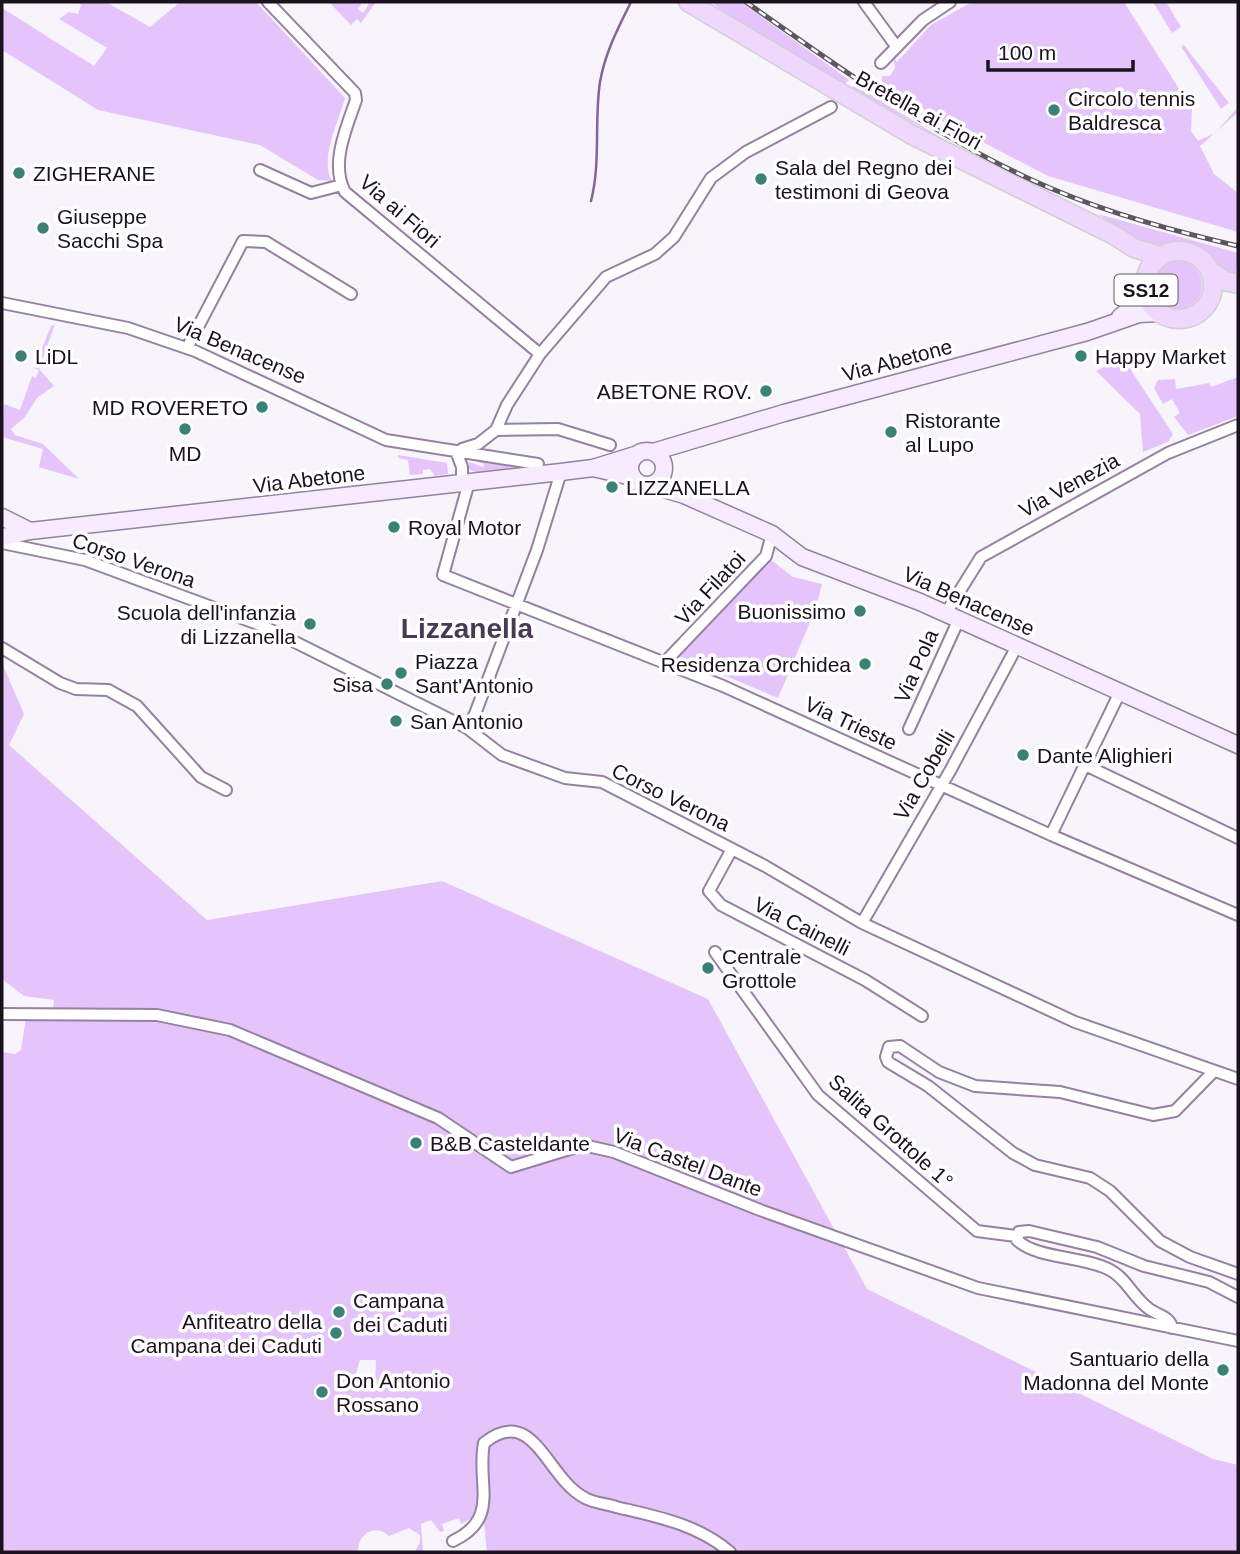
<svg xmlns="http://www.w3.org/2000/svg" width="1240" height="1554" viewBox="0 0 1240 1554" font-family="Helvetica,sans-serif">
	<rect width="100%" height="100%" fill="#f8f4fb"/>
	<path fill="#e4c4fa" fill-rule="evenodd" d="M78,2H106L150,27L180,2H256L345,98C339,120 319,160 332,181L318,180L260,145L98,110L2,50V8L94,66L107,48L59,19L69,12L78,14L81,5Z
		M329,2H363L358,9L363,13L369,4L367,2H376L361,23L357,19L351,25Z
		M711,2H741L849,80L844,85L750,30Z
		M972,2H1124L1192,109L1191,131L1198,141L1215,133L1238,107V112L1200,146L1214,174L1238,193V232L1048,176L946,123L882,83V76H890L895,68L893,57L897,62L931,25Z
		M1153,2H1166L1181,27L1172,33Z
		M1183,44L1229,103L1221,109L1182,48Z
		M855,85L961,150L851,88Z
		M1098,214L1238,253L1236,274L1220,271C1213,264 1210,255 1202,250C1184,240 1167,255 1149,247C1131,240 1114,224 1098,214Z
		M1154 285a24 24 0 1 1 48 0a24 24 0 1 1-48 0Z
		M55,324L39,369L54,386L37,398L25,417L11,429L15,435L43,444L79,479L39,467L43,449L2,437L4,404L20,410L32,376L36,378L39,370L34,368L51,326Z
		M1117,349L1173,434L1168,442L1143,452L1140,414L1096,371L1118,360Z
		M1238,377V416L1188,435L1174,417L1180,413L1172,399L1163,404L1154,388L1158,380L1175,379L1176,389L1209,383L1211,387Z
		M398,455L447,463L448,474L435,476L430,469L423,470V474L410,475L408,460L398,458Z
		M477,456L517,463L526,470L479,475L469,469V462L483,467L484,464L472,460Z
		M771,560L793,577L822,584L816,608L778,698L678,656Z
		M2,663L24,714L9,745L207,920L442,881L708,999L867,1289L1213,1459L1238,1465V1552H487L483,1512L461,1524L459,1518L442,1524L444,1531L440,1532L431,1520L421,1524L423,1552H415L420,1542V1535L409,1528L389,1536C374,1523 358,1534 358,1552H2V1052L15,1054L21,1050L26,1018L53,1011L54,1000L24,996L2,979ZM360,1360H376L375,1386H360V1377L355,1376Z"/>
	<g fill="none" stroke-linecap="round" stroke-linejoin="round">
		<path stroke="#836696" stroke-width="2.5" d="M591,201C601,162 594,121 600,82C605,53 618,28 631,2"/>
		<g stroke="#9482a0" stroke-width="14">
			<path id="minor" d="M268,2L355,93L356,100C346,129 330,164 345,192L540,354
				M864,2L896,46
				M881,63L923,20L950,2
				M260,170L311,193L342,185
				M2,303L128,328L195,351L386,440L538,464
				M187,348L243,241L266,242L351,294
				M496,430L558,429L610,445
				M462,449L478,444L496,430L507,405L540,354L606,277L655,254L674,237L711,178L746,152L831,107
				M456,451L462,467V483
				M469,482L443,575L723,686L1051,835L1238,915
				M2,543L85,560L263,626L467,728L502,755L565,778L602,782L765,866L862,923L1075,1022L1238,1079
				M946,613L981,557L1168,453L1238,425
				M2,648L60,683L76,689L108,690L137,706L201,777L226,790
				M665,662L766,556L772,534
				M467,728L475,714L537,550L561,472
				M909,729L959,619
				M1085,765L1238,838
				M1051,835L1120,692
				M732,849L709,891L721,905L865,980L922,1016
				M862,923L950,771L1017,646
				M715,952L818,1095L977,1231L1016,1236
				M2,1014L157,1015L230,1030L438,1118L511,1167L583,1145L614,1152L760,1210L978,1288L1238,1341
				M1214,1071L1175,1111L1153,1115L1060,1092L975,1086L939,1072L900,1046L889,1047L886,1057L888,1062L928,1086L1013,1153L1035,1165L1090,1178L1110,1191L1160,1241L1190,1257L1238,1274
				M1172,1328C1170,1316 1156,1315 1148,1308C1133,1297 1126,1278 1110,1270C1084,1256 1037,1259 1017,1240L1019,1232L1029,1231L1097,1247L1144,1266L1209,1282L1238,1297
				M453,1541C501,1518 476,1484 484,1443C534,1403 546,1478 585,1498C594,1503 607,1504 616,1507C658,1517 697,1524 730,1552"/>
		</g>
		<g stroke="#9482a0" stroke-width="19">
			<path id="secondary" d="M1120,317L1137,303L1145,283
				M630 468a17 17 0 1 1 34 0a17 17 0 1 1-34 0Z
				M653,452L784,413L1087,332L1139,314L1159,313
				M593,468L632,477
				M650,485L684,495L772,534L802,557L920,602L1238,745
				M2,517L30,531
				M2,537L30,531L561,472L593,468L635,455"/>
		</g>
		<g stroke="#d1d0d2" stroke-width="21">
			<path id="primary" d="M688,2L912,135L1112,234L1134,248L1160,256
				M1145 285a34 34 0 1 1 68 0a34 34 0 1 1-68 0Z
				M1210,271L1225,281L1238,284"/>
		</g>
		<use href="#minor" stroke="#fff" stroke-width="10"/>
		<use href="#secondary" stroke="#f7ebfe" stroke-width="16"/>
		<use href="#primary" stroke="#efd7fe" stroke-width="18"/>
		<g stroke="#5c565f" stroke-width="5">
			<path id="rail" d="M746,2C842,70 941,141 1050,188C1111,214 1174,231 1238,246"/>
		</g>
		<use href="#rail" stroke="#fff" stroke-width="2.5" stroke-dasharray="8" stroke-linecap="butt"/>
	</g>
	<g fill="#3b8177" stroke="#fff" stroke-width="2.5">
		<circle cx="1054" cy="110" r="7"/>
		<circle cx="19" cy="173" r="7"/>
		<circle cx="761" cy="179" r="7"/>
		<circle cx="43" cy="228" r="7"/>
		<circle cx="21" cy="356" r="7"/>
		<circle cx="1081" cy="356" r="7"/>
		<circle cx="766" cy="391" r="7"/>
		<circle cx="262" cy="407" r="7"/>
		<circle cx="185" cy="429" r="7"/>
		<circle cx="891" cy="432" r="7"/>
		<circle cx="612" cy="487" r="7"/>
		<circle cx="394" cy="527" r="7"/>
		<circle cx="860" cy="611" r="7"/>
		<circle cx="310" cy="624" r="7"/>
		<circle cx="865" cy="664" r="7"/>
		<circle cx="401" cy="673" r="7"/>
		<circle cx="387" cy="684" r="7"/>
		<circle cx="396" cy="721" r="7"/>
		<circle cx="1023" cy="755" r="7"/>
		<circle cx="708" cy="968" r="7"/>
		<circle cx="416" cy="1143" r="7"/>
		<circle cx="339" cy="1312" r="7"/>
		<circle cx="336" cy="1333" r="7"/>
		<circle cx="1223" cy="1370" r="7"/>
		<circle cx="322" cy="1392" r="7"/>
	</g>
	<g text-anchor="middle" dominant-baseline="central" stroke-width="7" stroke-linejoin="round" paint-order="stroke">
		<rect fill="#fff" stroke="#5f5a62" stroke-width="2" x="1114.5" y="274.5" width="63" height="31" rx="5"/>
		<g font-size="19" font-weight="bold" fill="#1a131e">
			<text x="1146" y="290">SS12</text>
		</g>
		<g font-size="21" fill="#1a131e" stroke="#fff" text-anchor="start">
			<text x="1068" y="98">Circolo tennis<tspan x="1068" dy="24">Baldresca</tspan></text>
			<text x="775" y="167">Sala del Regno dei<tspan x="775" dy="24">testimoni di Geova</tspan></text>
			<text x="33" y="173">ZIGHERANE</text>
			<text x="57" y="216">Giuseppe<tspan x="57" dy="24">Sacchi Spa</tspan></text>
			<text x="35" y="356">LiDL</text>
			<text x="1095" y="356">Happy Market</text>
			<text x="752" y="391" text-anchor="end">ABETONE ROV.</text>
			<text x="248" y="407" text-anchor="end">MD ROVERETO</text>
			<text x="905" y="420">Ristorante<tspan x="905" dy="24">al Lupo</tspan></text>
			<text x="185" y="453" text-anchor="middle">MD</text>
			<text x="626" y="487">LIZZANELLA</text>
			<text x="408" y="527">Royal Motor</text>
			<text x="846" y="611" text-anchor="end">Buonissimo</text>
			<text x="296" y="612" text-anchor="end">Scuola dell'infanzia<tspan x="296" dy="24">di Lizzanella</tspan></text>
			<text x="415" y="661">Piazza<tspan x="415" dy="24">Sant'Antonio</tspan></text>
			<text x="851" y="664" text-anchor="end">Residenza Orchidea</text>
			<text x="373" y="684" text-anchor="end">Sisa</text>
			<text x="410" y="721">San Antonio</text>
			<text x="1037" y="755">Dante Alighieri</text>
			<text x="722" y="956">Centrale<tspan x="722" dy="24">Grottole</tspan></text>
			<text x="430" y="1143">B&amp;B Casteldante</text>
			<text x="353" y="1300">Campana<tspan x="353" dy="24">dei Caduti</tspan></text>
			<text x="322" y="1321" text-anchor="end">Anfiteatro della<tspan x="322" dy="24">Campana dei Caduti</tspan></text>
			<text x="1209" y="1358" text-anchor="end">Santuario della<tspan x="1209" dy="24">Madonna del Monte</tspan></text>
			<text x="336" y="1380">Don Antonio<tspan x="336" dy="24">Rossano</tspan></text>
		</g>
		<g font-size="21" fill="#1a131e" stroke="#fff">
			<text transform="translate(919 110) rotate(29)">Bretella ai Fiori</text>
			<text transform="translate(400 211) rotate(41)">Via ai Fiori</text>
			<text transform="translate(240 350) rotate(23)">Via Benacense</text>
			<text transform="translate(897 360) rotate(-15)">Via Abetone</text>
			<text transform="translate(309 479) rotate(-7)">Via Abetone</text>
			<text transform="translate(1069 485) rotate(-29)">Via Venezia</text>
			<text transform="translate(134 560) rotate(19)">Corso Verona</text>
			<text transform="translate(710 588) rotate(-47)">Via Filatoi</text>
			<text transform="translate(969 601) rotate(24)">Via Benacense</text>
			<text transform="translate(916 666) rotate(-66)">Via Pola</text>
			<text transform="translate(851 723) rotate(25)">Via Trieste</text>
			<text transform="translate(924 775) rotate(-60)">Via Cobelli</text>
			<text transform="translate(671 797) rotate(26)">Corso Verona</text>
			<text transform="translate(802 926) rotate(27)">Via Cainelli</text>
			<text transform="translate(891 1131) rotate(42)">Salita Grottole 1°</text>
			<text transform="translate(688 1162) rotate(21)">Via Castel Dante</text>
		</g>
		<g font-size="28" font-weight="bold" fill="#493954" stroke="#fff">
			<text x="467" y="628">Lizzanella</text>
		</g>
	</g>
	<rect width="1240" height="1554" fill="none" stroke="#1a131e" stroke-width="7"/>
	<path d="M988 60v10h145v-10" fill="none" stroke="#1a131e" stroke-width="3.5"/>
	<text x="998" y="60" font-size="21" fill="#1a131e" stroke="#ffffff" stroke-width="5" paint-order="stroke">100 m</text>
</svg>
